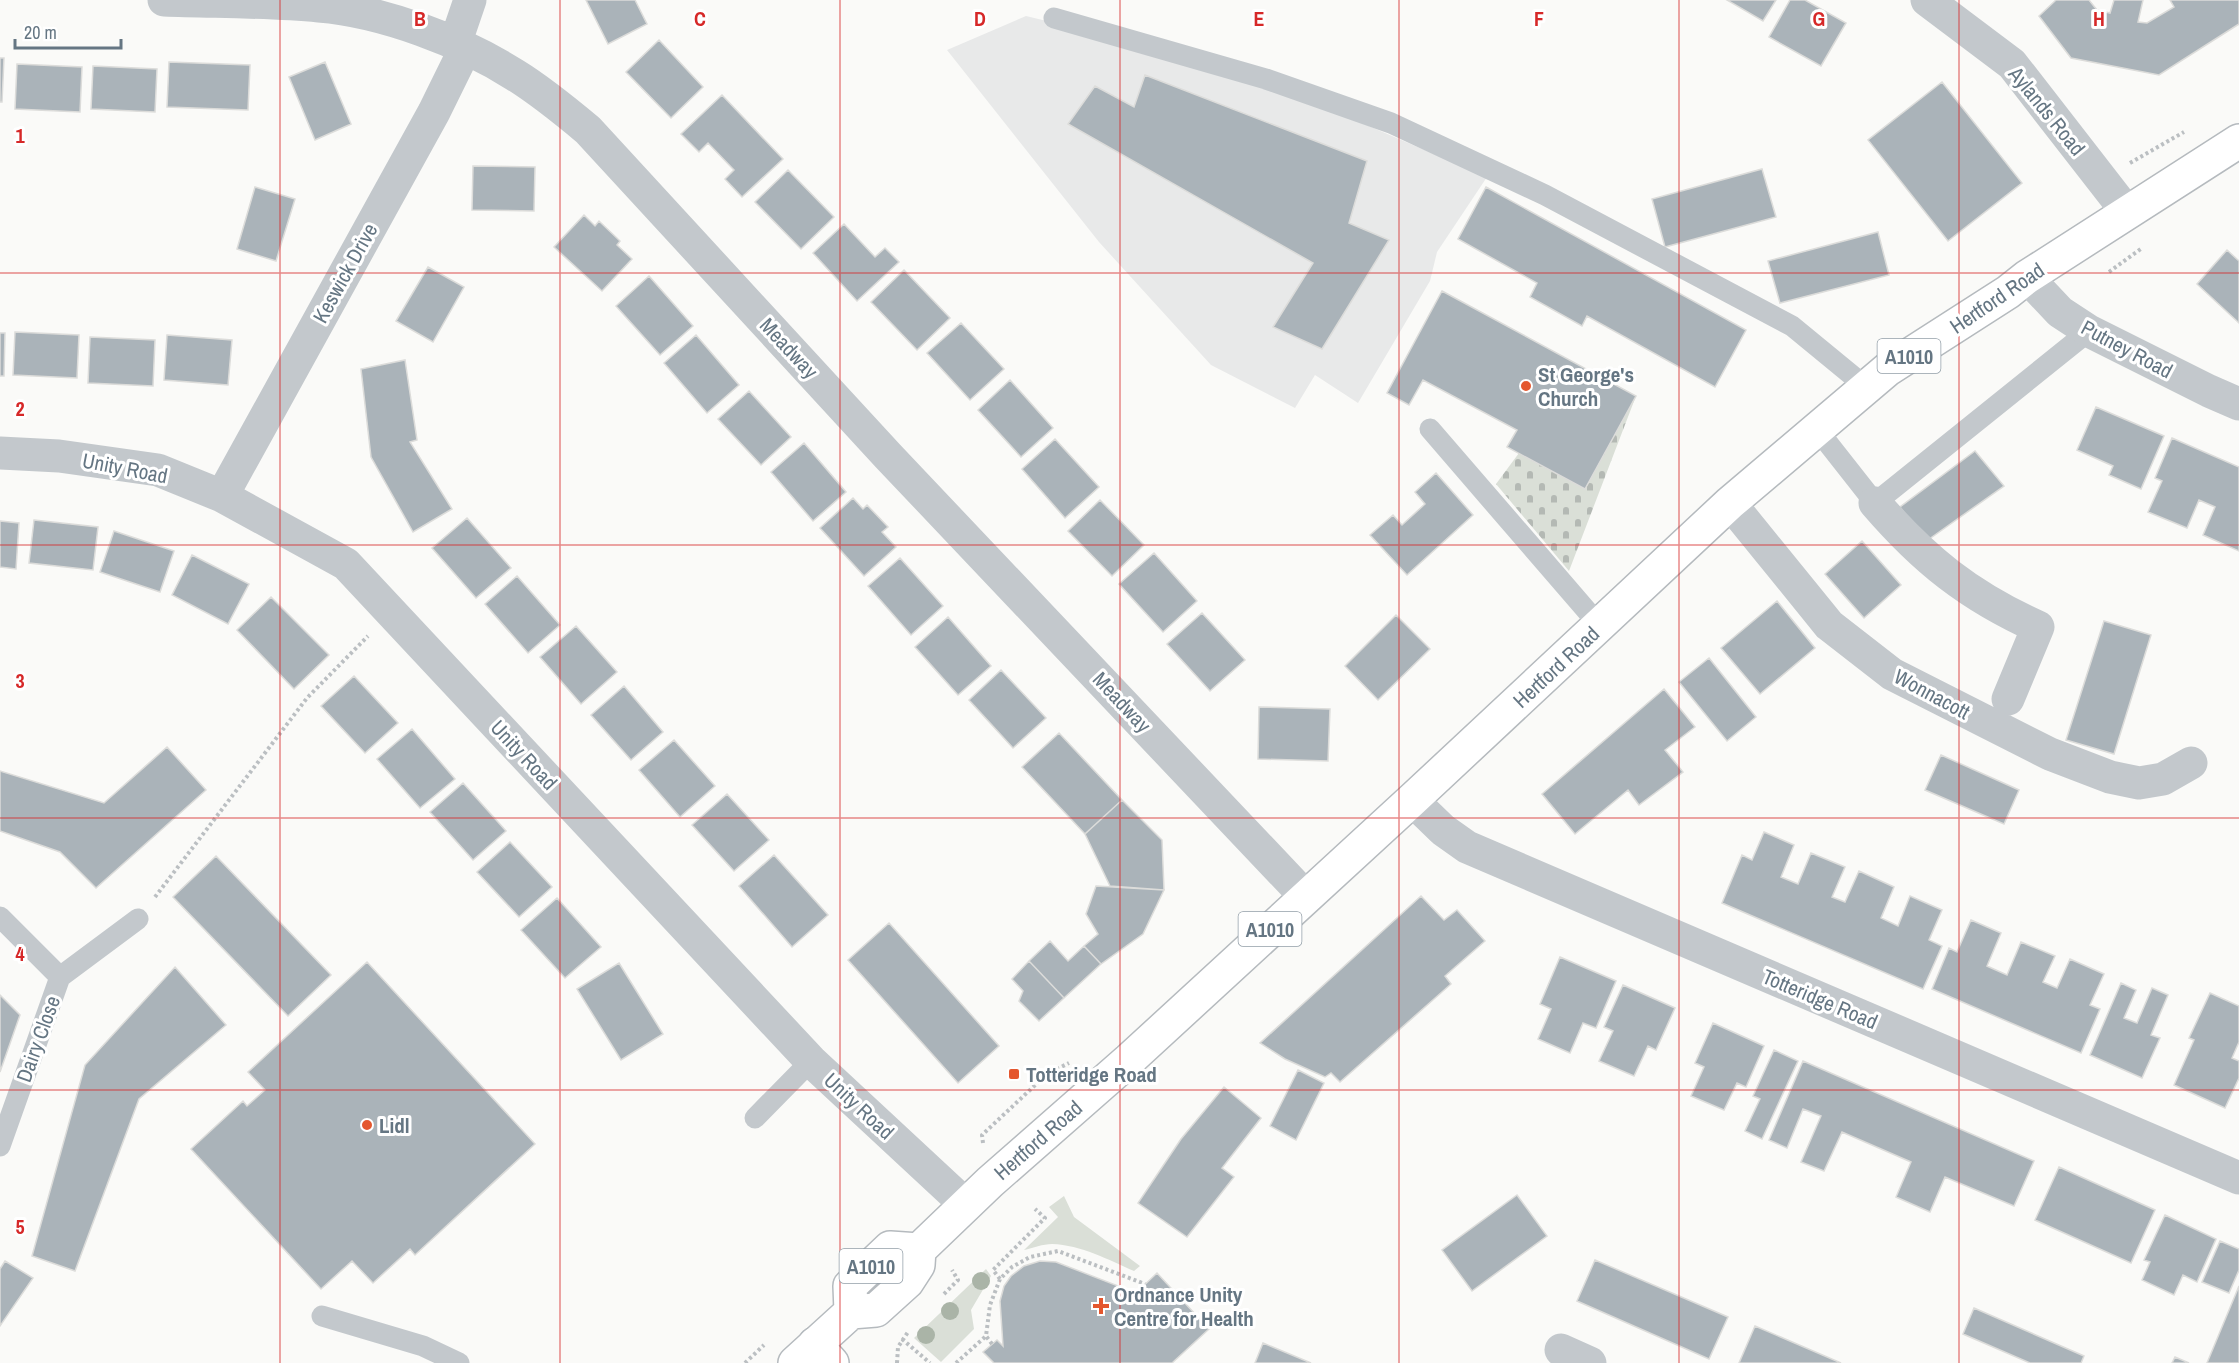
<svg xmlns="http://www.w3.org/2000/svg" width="2239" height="1363" viewBox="0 0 2239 1363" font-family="'Archivo Narrow',sans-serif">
	<defs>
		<pattern id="cemetery-stones" width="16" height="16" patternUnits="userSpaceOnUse" patternTransform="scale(1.5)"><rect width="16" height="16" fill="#dadfd7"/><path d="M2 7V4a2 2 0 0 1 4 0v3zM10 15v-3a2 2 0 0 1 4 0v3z" fill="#b4b9b4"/></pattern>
	</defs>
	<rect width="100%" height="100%" fill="#fafaf8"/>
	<path fill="#e8e9e9" d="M1026,16L1228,65L1487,177L1437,252L1430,281L1358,403L1315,375L1295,408L1211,365L1099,242L947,50Z"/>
	<path fill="url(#cemetery-stones)" d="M1636,396L1569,571L1496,484L1519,453L1585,489Z"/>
	<path fill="#dadfd7" d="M1064,1196L1074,1217L1140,1266L1134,1271C1109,1260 1081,1245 1052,1244C1043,1244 1033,1248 1024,1250L1058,1217L1049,1207Z
		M986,1269L991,1276L971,1310L974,1329L941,1362L914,1338Z"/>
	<path fill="#aab3b9" stroke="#dcdcda" stroke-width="1.5" d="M586,0H635L647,24L608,44Z
		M1727,0H1776L1763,21Z
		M1790,0H1805L1846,23L1821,66L1769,37Z
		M2056,0H2089L2097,10L2110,13L2114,0H2143L2138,22L2147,23L2174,7L2170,0H2239V24L2159,75L2071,58L2039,16Z
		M659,40L703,87L671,118L626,72Z
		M0,58H4L2,102H0Z
		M169,62L250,65L248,110L167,107Z
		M325,62L351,124L315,140L289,77Z
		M17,64L82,67L80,112L15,109Z
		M93,66L157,69L155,112L91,109Z
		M1145,75L1367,161L1349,223L1389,240L1322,349L1273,327L1313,263L1068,124L1095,86L1134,107Z
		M1942,82L2022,183L1948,241L1868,140Z
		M722,95L783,159L742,197L725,179L734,170L708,143L699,152L681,134Z
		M473,166L535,167L534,211L472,210Z
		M1762,169L1776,217L1665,247L1652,199Z
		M788,170L834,217L801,249L755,202Z
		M255,187L295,199L276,261L237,249Z
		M1486,187L1746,330L1715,387L1587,316L1582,326L1530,297L1537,283L1458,239Z
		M584,215L595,226L599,221L620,241L617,245L632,259L602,291L554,247Z
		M844,224L875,257L885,248L899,262L857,301L813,253Z
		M1878,232L1889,275L1780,303L1768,261Z
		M2227,250L2239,261V323L2197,284Z
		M428,267L464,287L433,342L396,321Z
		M904,270L950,318L917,350L871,302Z
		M649,276L693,326L660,355L616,306Z
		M1442,291L1636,396L1585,489L1507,447L1517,430L1423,380L1409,405L1387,393Z
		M961,323L1004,369L970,400L927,353Z
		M15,332L79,335L77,378L13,375Z
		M0,333H5L4,376H0Z
		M167,335L232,340L228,385L164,380Z
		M696,335L739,385L707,413L664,363Z
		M90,337L155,340L153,386L88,383Z
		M405,360L417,440L410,442L452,509L413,532L371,457L361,369Z
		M1010,380L1053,428L1021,457L978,410Z
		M749,391L791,437L761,465L718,419Z
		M2096,407L2164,436L2141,489L2109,475L2113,466L2077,450Z
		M2172,438L2239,467V551L2203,535L2215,507L2199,500L2187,528L2148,512L2162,481L2155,478Z
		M1055,439L1099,487L1065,518L1022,469Z
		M804,443L846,492L813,521L771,472Z
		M1975,451L2004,486L1925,542L1900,507Z
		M1436,473L1473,515L1407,575L1370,535L1393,515L1402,525L1425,504L1415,492Z
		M853,498L863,509L867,505L888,527L882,532L896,547L864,576L820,528Z
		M1100,500L1144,545L1112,576L1068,531Z
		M467,518L511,568L476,598L432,548Z
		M34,520L98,527L93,570L29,563Z
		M0,521L19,523L16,569L0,567Z
		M114,531L174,551L160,592L100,572Z
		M1862,541L1901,585L1864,618L1825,574Z
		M1154,553L1197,601L1163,632L1119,584Z
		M192,555L249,584L228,624L172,595Z
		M900,558L943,606L911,635L868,586Z
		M517,576L560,625L528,653L485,604Z
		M271,597L329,655L294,689L237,630Z
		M1777,601L1815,648L1760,694L1721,648Z
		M1202,613L1245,660L1210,691L1167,644Z
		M1396,615L1430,649L1378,700L1345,666Z
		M948,617L991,666L958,695L915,647Z
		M2104,621L2151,635L2114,754L2066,740Z
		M576,626L617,672L581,704L540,657Z
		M1709,658L1756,717L1727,741L1679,682Z
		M1001,670L1046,718L1013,748L969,700Z
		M354,676L398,723L365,753L321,706Z
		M624,686L663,732L631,760L591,715Z
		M1664,689L1695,727L1665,750L1683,772L1639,805L1628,790L1575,834L1542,794Z
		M1259,707L1330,709L1328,761L1258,759Z
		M412,729L455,779L420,808L377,759Z
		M1059,733L1122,800L1085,834L1022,767Z
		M674,740L715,786L680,817L639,770Z
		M167,747L206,790L96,888L60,852L0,831V771L104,803Z
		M1941,755L2019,790L2004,824L1925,790Z
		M463,783L506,831L473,860L430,812Z
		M727,794L769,840L734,871L692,825Z
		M1122,800L1162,840L1164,890L1110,886L1085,834Z
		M1764,832L1794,845L1781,877L1798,884L1811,853L1845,867L1832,897L1845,902L1859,871L1894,887L1881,918L1898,926L1910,896L1942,910L1929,940L1942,946L1923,989L1722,903L1742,855L1752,860Z
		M510,842L552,887L519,917L477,872Z
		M774,855L828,915L792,947L739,886Z
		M216,856L331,975L288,1016L173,897Z
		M1096,886L1164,890L1143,934L1101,964L1084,946L1098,934L1086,914Z
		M1421,896L1444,920L1457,910L1485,941L1445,976L1451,984L1340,1082L1331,1073L1325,1077L1285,1059L1260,1043Z
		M557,898L601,947L565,978L521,930Z
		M1971,920L2001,933L1987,966L2007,975L2021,942L2055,956L2043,982L2057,988L2070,959L2104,974L2090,1005L2100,1009L2081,1053L1932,989L1949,948L1957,952Z
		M889,923L999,1046L958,1083L848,960Z
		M1050,941L1068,961L1084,946L1101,964L1064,998L1029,961Z
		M1560,957L1616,981L1596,1028L1583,1023L1570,1053L1538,1039L1551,1009L1540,1004Z
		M1029,961L1064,998L1039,1021L1019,1001L1023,991L1012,979Z
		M367,962L535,1144L415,1255L410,1249L373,1283L352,1261L321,1289L191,1149L243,1101L247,1106L265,1090L248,1072Z
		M619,963L663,1034L621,1060L577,989Z
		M175,967L226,1025L139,1099L75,1271L32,1256L85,1065Z
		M2121,983L2136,990L2124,1018L2137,1023L2152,988L2168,995L2151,1035L2160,1038L2142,1078L2090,1055Z
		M1623,985L1675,1008L1656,1050L1648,1046L1634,1076L1599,1061L1613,1031L1604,1027Z
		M2210,993L2239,1006V1042L2232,1058L2239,1061V1078L2225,1108L2174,1085L2194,1040L2189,1038Z
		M0,995L20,1015L0,1072Z
		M1713,1023L1764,1046L1746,1087L1737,1083L1724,1110L1691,1096L1704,1067L1695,1063Z
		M1774,1050L1798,1061L1762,1139L1745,1131L1760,1099L1753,1096Z
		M1803,1061L2034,1161L2014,1206L1945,1177L1930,1212L1896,1197L1911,1162L1842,1132L1824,1171L1801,1162L1821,1116L1803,1109L1787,1148L1769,1140Z
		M1298,1070L1324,1083L1296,1140L1270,1126Z
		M1224,1087L1261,1118L1222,1168L1234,1177L1187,1237L1138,1203L1181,1139Z
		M2059,1167L2155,1210L2131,1263L2035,1220Z
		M1517,1195L1547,1236L1472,1291L1442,1250Z
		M2165,1215L2216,1239L2197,1282L2183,1275L2174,1295L2142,1280L2150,1262L2144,1260Z
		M2220,1241L2239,1249V1270L2229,1293L2202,1282Z
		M1595,1260L1728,1317L1709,1359L1577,1301Z
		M5,1261L33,1278L0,1326V1269Z
		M1040,1261L1056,1262L1136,1293L1157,1273L1209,1329L1172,1363H994L983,1352L997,1340L1003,1346L1000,1301L1004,1286L1011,1276L1024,1266Z
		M2239,1286V1363H2207Z
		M1974,1308L2084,1356L2081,1363H2030L1963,1334Z
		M1755,1326L1841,1363H1739Z
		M1263,1343L1311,1363H1255Z
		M2175,1357L2189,1363H2172Z"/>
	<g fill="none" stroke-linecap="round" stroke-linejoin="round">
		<g stroke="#b3babf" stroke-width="36">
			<path id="secondary" d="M815,1344L832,1363"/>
		</g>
		<g stroke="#b5babe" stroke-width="36">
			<path id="primary" d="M851,1312L850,1286L890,1248L919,1250
				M795,1363L851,1312L876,1310L907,1282L918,1265L919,1250L990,1182L1129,1060L1412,800L1730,503L1888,369L2008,292L2027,277L2239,141"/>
		</g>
		<path stroke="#bbbfc2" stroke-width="4" stroke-dasharray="3 3" stroke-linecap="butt" d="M2130,163L2184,132
			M2109,272L2142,248
			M155,897L307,698L368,636
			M983,1143L982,1135L1047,1074L1069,1063
			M1000,1279L993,1270L1045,1218L1035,1209
			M944,1294L958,1280L952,1270
			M902,1339L930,1363
			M992,1344L986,1336L990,1305L1000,1279L1012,1267L1030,1257L1058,1251L1145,1284
			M745,1363L764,1345
			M897,1363L898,1347L908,1332
			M956,1363L986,1336"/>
		<path stroke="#c3c8cc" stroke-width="21" d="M1054,18L1266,79L1391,123L1545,195L1792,326L1865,386
			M1816,428L1875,503L2089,331
			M1430,429L1600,626
			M0,917L60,977L0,1146
			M60,977L138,919
			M755,1118L811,1061
			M322,1316L423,1346L459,1363"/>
		<path stroke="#c3c8cc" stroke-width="33" d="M164,0C215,2 267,1 319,6C382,11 462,41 515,75C541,91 564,110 588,130L888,456L1305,896
			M1927,0L2012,64L2127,212
			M455,44L470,0
			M2027,277L2060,312L2089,331L2209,391L2239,404
			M0,453L59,456L158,470L222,496L346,564L811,1061L966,1205
			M222,496L434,112L465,49
			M1730,503L1829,625L1892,674L2050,754L2110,777L2139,783L2163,779L2191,763
			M1875,503C1924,560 1969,596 2038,627L2008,699
			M1412,800L1443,830L1467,847L2239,1178
			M1561,1350L1590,1363"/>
		<use href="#secondary" stroke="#fff" stroke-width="33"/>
		<use href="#primary" stroke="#fff" stroke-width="33"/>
	</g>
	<g fill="#aab4a7">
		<circle cx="981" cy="1281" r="9"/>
		<circle cx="950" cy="1311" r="9"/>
		<circle cx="926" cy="1335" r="9"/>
	</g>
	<path fill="none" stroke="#d62828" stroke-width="1.5" stroke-opacity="0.55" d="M280,0V1363M560,0V1363M840,0V1363M1120,0V1363M1399,0V1363M1679,0V1363M1959,0V1363M0,273H2239M0,545H2239M0,818H2239M0,1090H2239"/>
	<g fill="#e4572e" stroke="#fff" stroke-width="2">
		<circle cx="1526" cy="386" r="6"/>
		<rect x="1008" y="1068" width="12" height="12" rx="3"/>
		<circle cx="367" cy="1125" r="6"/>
		<path d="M1098 1297h6v6h6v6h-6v6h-6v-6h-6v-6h6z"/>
	</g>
	<g text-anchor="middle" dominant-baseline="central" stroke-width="6" stroke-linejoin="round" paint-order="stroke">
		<g fill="#fff" stroke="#939fa8" stroke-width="1.5">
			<rect x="1877.5" y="339" width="63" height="34" rx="4.5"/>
			<rect x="1238.5" y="912" width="63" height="34" rx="4.5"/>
			<rect x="839.5" y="1249" width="63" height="34" rx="4.5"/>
		</g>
		<g font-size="20" font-weight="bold" fill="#657683">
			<text x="1909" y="356">A1010</text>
			<text x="1270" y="929">A1010</text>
			<text x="871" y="1266">A1010</text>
		</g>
		<g font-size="21" fill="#657683" stroke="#fff">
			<text transform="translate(2047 111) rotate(51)">Aylands Road</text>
			<text transform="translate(345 273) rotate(-61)">Keswick Drive</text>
			<text transform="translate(1997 298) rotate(-34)">Hertford Road</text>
			<text transform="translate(789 348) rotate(47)">Meadway</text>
			<text transform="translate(2127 349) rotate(28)">Putney Road</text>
			<text transform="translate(125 468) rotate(11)">Unity Road</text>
			<text transform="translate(1556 667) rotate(-43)">Hertford Road</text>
			<text transform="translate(1932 694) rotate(28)">Wonnacott</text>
			<text transform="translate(1122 702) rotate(47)">Meadway</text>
			<text transform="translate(524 755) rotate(47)">Unity Road</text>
			<text transform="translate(1820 999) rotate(23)">Totteridge Road</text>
			<text transform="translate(38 1039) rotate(-70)">Dairy Close</text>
			<text transform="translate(859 1106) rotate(43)">Unity Road</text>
			<text transform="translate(1038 1140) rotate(-41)">Hertford Road</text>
		</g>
		<g font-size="21" font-weight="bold" fill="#657683" stroke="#fff" text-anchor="start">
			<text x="1538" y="374">St George's<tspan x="1538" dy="24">Church</tspan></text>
			<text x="1026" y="1074">Totteridge Road</text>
			<text x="379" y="1125">Lidl</text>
			<text x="1114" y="1294">Ordnance Unity<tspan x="1114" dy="24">Centre for Health</tspan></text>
		</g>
	</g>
	<g font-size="20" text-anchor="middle" font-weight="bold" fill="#d62828" stroke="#fff" stroke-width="6" stroke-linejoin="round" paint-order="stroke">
		<text x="420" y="26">B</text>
		<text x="700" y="26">C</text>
		<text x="980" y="26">D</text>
		<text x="1259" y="26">E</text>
		<text x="1539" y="26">F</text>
		<text x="1819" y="26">G</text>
		<text x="2099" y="26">H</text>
		<text x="20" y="143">1</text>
		<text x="20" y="416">2</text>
		<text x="20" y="688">3</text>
		<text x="20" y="961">4</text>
		<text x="20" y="1234">5</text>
	</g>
	<path d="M15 39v9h106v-9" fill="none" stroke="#657683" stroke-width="3"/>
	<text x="24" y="39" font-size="18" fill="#657683" stroke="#ffffff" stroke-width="4.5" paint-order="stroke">20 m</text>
</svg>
